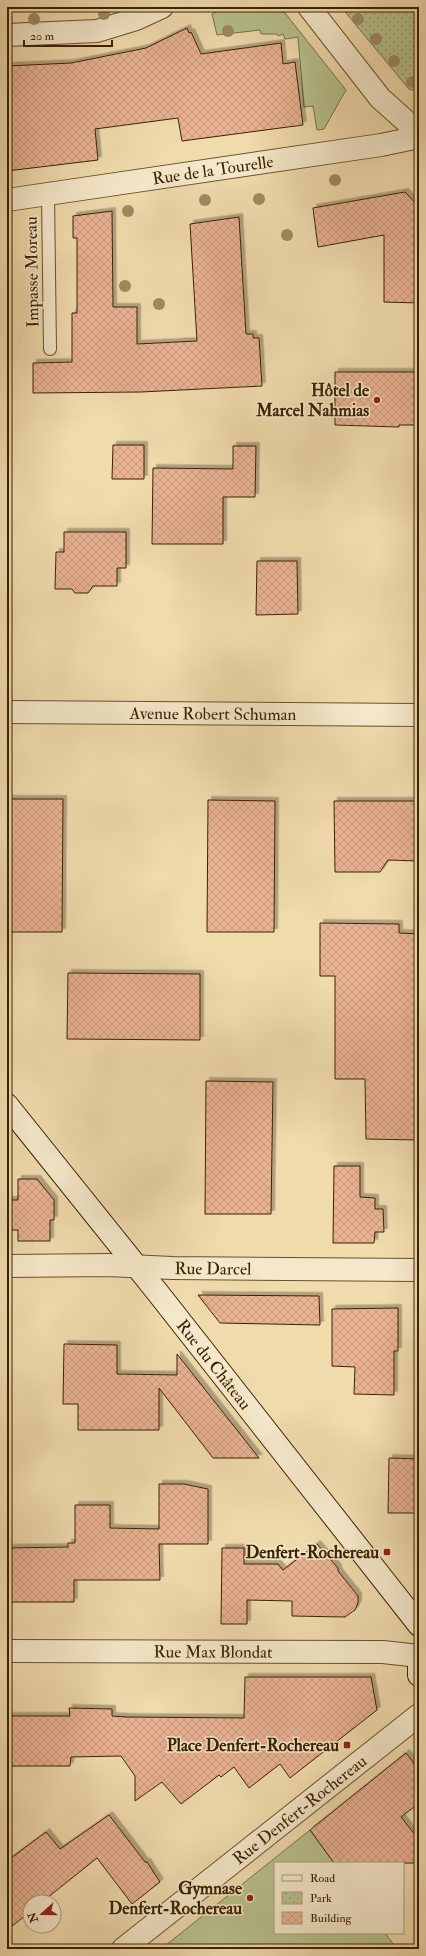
<svg xmlns="http://www.w3.org/2000/svg" width="426" height="1956" viewBox="0 0 426 1956" font-family="'IM FELL Double Pica',serif">
	<defs>
		<pattern id="park-dots" width="8" height="8" patternUnits="userSpaceOnUse"><rect width="8" height="8" fill="#b7c18c"/><path d="M2 2h.1M6 6h.1" fill="none" stroke="#969c70" stroke-width="1.8" stroke-linecap="round"/></pattern>
		<pattern id="building-cross-hatch" width="8" height="8" patternUnits="userSpaceOnUse"><rect width="8" height="8" fill="#e9b293"/><path d="M0 0l8 8M0 8l8-8" fill="none" stroke="#c9997d"/></pattern>
		<filter id="shadow"><feDropShadow dx="3.5" dy="-3.5" stdDeviation="0" flood-color="#0004"/></filter>
	</defs>
	<rect width="100%" height="100%" fill="#f0dbad"/>
	<filter id="stains"><feTurbulence type="fractalNoise" baseFrequency=".005" numOctaves="4"/><feColorMatrix values="0 0 0 0 .2 0 0 0 0 .09 0 0 0 0 .02 0 0 0 .5 -.17"/></filter>
	<radialGradient id="worn" r=".72"><stop offset=".6" stop-color="#630" stop-opacity="0"/><stop offset="1" stop-color="#630" stop-opacity=".3"/></radialGradient>
	<path fill="#b7c18c" stroke="#787246" d="M227,7H264L285,13L346,90L324,129L317,130L313,106L304,107L298,37L285,39L283,34L278,36L277,34H261L260,30L217,35L212,14Z
		M310,1830L334,1863H275V1933H385L397,1949H161Z"/>
	<path fill="url(#park-dots)" stroke="#787246" d="M341,7H419V92L409,89Z"/>
	<path fill="url(#building-cross-hatch)" stroke="#3a2201" filter="url(#shadow)" d="M187,28L189,33L191,32L201,54L281,43L283,64L295,62L303,125L182,141L178,118L95,129L98,160L7,171V66L71,63L146,48Z
		M405,192L419,207V303L384,302V235L318,247L313,208Z
		M112,211L113,307H137V344L197,341L190,224L239,217L246,334H253V338H259L262,386L141,392L33,393V363L72,362V313H77V238H73V216Z
		M335,372H419V425H399V427L335,425Z
		M113,445H144V479H112Z
		M233,446H256L255,497H223V544H152L153,468L233,469Z
		M64,532H126V568H117V586H93L88,593H75L72,589H55L56,552H64Z
		M257,561H297L298,614L256,615Z
		M7,799H63L62,932H7Z
		M208,800L275,801L274,932H207Z
		M334,801H419V861L388,860L380,872H335Z
		M320,923L399,924V933L419,934V1140L366,1139L365,1079H335V976H320Z
		M68,973L200,974V1040L67,1039Z
		M206,1081L273,1082L271,1214H205Z
		M334,1166H360V1197L375,1198V1209H383L384,1232H375L374,1243H333Z
		M18,1179H37L54,1200V1220H50V1241H18V1230H9L7,1200H18Z
		M198,1295L319,1296L320,1325L220,1323Z
		M398,1308V1351H394V1395L354,1394L355,1367L332,1366V1309Z
		M64,1344L117,1345V1374L177,1375V1354L259,1458H213L159,1388V1430H78V1404H63Z
		M389,1458L419,1459V1513H388Z
		M159,1484H184L208,1489V1544H159L160,1580H74V1602H7V1548L68,1547V1543H75V1505H110V1528L159,1529Z
		M317,1544L338,1568V1571L358,1596V1603L355,1610L345,1617L292,1616V1601L247,1600V1624H221L222,1548H244V1564H278L283,1570Z
		M245,1677H371L377,1710L290,1778L280,1764L249,1788L234,1767L221,1777L219,1775L181,1804L162,1782L135,1801V1776L121,1756L71,1757L70,1766H7V1716H70L69,1708L112,1709V1716L126,1717L244,1718Z
		M406,1753L419,1770V1803L401,1817L419,1840V1863H334L310,1830Z
		M109,1815L145,1862H147L160,1882L132,1904L97,1858L42,1902H30V1912L7,1930V1861L46,1832L60,1849Z"/>
	<g fill="none" stroke-linecap="round" stroke-linejoin="round">
		<g stroke="#68502c" stroke-width="14">
			<path id="service" d="M48,195L50,349"/>
		</g>
		<g stroke="#68502c" stroke-width="24">
			<g id="minor">
				<path d="M309,7L380,98L419,133"/>
				<path d="M7,35L97,31L136,19L162,7"/>
				<path id="s1" d="M7,200L381,145L419,137"/>
				<path id="s2" d="M7,1266L108,1265L172,1268L419,1270"/>
				<path id="s3" d="M7,1651L383,1652L419,1656"/>
				<path id="s4" d="M123,1949L419,1715"/>
			</g>
		</g>
		<g stroke="#68502c" stroke-width="24">
			<g id="tertiary">
				<path id="s5" d="M7,712L419,715"/>
			</g>
		</g>
		<g stroke="#3a2201" stroke-width="24">
			<g id="secondary">
				<path id="s6" d="M7,1105L158,1293L419,1625"/>
				<path d="M419,1662V1675"/>
			</g>
		</g>
		<use href="#service" stroke="#f5e8ca" stroke-width="12"/>
		<use href="#minor" stroke="#f5e8ca" stroke-width="22"/>
		<use href="#tertiary" stroke="#f5e8ca" stroke-width="22"/>
		<use href="#secondary" stroke="#f5e8ca" stroke-width="22"/>
	</g>
	<g fill="#9d8b62">
		<circle cx="104" cy="14" r="6"/>
		<circle cx="34" cy="19" r="6"/>
		<circle cx="358" cy="19" r="6"/>
		<circle cx="228" cy="31" r="6"/>
		<circle cx="376" cy="39" r="6"/>
		<circle cx="394" cy="61" r="6"/>
		<circle cx="412" cy="82" r="6"/>
		<circle cx="335" cy="180" r="6"/>
		<circle cx="259" cy="199" r="6"/>
		<circle cx="205" cy="200" r="6"/>
		<circle cx="128" cy="211" r="6"/>
		<circle cx="287" cy="235" r="6"/>
		<circle cx="125" cy="286" r="6"/>
		<circle cx="159" cy="304" r="6"/>
	</g>
	<g fill="#8f2418" stroke="#f5e8ca" stroke-width="1.5">
		<circle cx="377" cy="400" r="4"/>
		<rect x="383" y="1548" width="8" height="8" rx="2"/>
		<rect x="343" y="1741" width="8" height="8" rx="2"/>
		<circle cx="250" cy="1898" r="4"/>
	</g>
	<g text-anchor="middle" dominant-baseline="central" stroke-width="3" stroke-linejoin="round" paint-order="stroke">
		<g font-size="17" fill="#3a2201" stroke="#f5e8ca">
			<text stroke="none"><textPath href="#s1" startOffset="208">Rue de la Tourelle</textPath></text>
			<text transform="translate(32 272) rotate(-91)">Impasse Moreau</text>
			<text stroke="none"><textPath href="#s5" startOffset="206">Avenue Robert Schuman</textPath></text>
			<text stroke="none"><textPath href="#s2" startOffset="206">Rue Darcel</textPath></text>
			<text stroke="none"><textPath href="#s6" startOffset="332">Rue du Château</textPath></text>
			<text stroke="none"><textPath href="#s3" startOffset="206">Rue Max Blondat</textPath></text>
			<text stroke="none"><textPath href="#s4" startOffset="225">Rue Denfert-Rochereau</textPath></text>
		</g>
		<g font-size="17" font-weight="bold" fill="#3a2201" stroke="#f5e8ca" text-anchor="end">
			<text x="369" y="390">Hôtel de<tspan x="369" dy="20">Marcel Nahmias</tspan></text>
			<text x="379" y="1552">Denfert-Rochereau</text>
			<text x="339" y="1745">Place Denfert-Rochereau</text>
			<text x="242" y="1888">Gymnase<tspan x="242" dy="20">Denfert-Rochereau</tspan></text>
		</g>
	</g>
	<rect width="426" height="1956" fill="none" stroke="#f0dbad" stroke-width="24"/>
	<rect x="8" y="8" width="410" height="1940" fill="none" stroke="#3a2201" stroke-width="2"/>
	<rect x="12" y="12" width="402" height="1932" fill="none" stroke="#3a2201"/>
	<rect x="274" y="1862" width="130" height="72" fill="#f5e8ca" stroke="#aa997a"/>
	<rect x="282" y="1875" width="20" height="6" fill="#f5e8ca" stroke="#aa997a"/>
	<text x="310" y="1882" font-size="12" fill="#3a2201">Road</text>
	<rect x="282" y="1892" width="20" height="12" fill="url(#park-dots)" stroke="#aa997a"/>
	<text x="310" y="1902" font-size="12" fill="#3a2201">Park</text>
	<rect x="282" y="1912" width="20" height="12" fill="url(#building-cross-hatch)" stroke="#aa997a"/>
	<text x="310" y="1922" font-size="12" fill="#3a2201">Building</text>
	<g transform="translate(42 1914) rotate(249)"><circle r="19" fill="#f5e8ca" stroke="#aa997a"/>
	<path d="M0-3L7 15L0 10L-7 15Z" fill="#8f2418"/>
	<text y="-6" font-size="11" font-weight="bold" text-anchor="middle" fill="#3a2201">N</text>
	</g>
	<path d="M24 40v6h88v-6" fill="none" stroke="#3a2201" stroke-width="2"/>
	<text x="30" y="40" font-size="12" fill="#3a2201" stroke="#f5e8ca" stroke-width="3" paint-order="stroke">20 m</text>
	<rect width="100%" height="100%" filter="url(#stains)"/>
	<rect width="100%" height="100%" fill="url(#worn)"/>
</svg>
